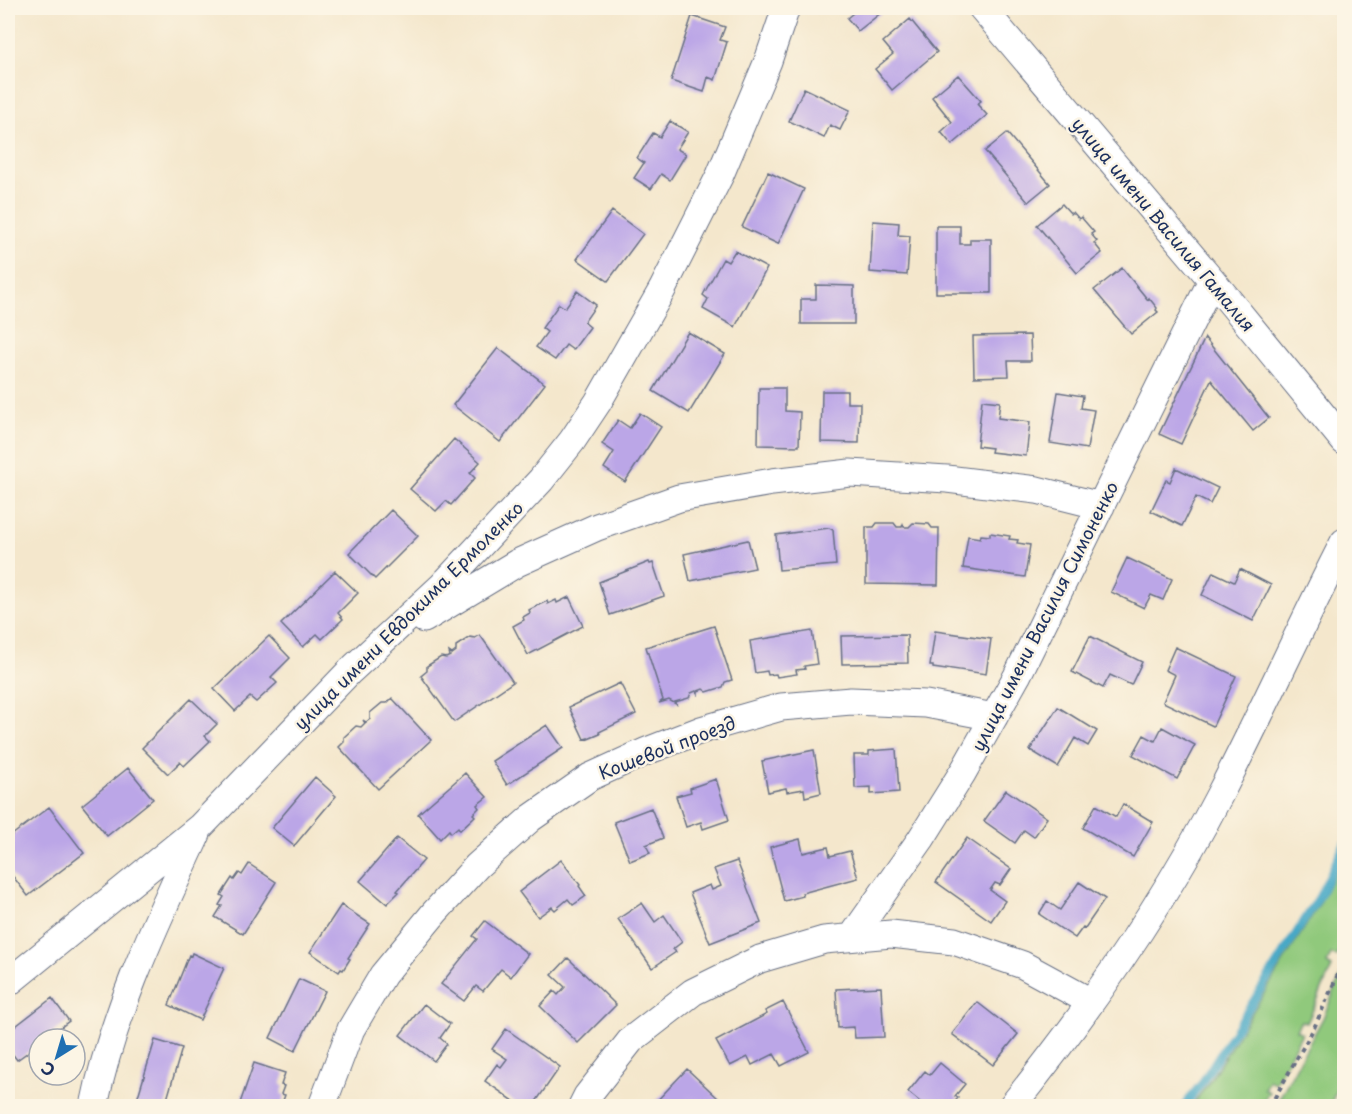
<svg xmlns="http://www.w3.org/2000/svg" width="1352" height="1114" viewBox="0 0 1352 1114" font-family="'Playpen Sans',sans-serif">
	<rect width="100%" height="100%" fill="#fcf5e5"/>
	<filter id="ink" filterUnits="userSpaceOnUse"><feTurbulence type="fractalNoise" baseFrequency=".0167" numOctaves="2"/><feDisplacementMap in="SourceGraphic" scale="12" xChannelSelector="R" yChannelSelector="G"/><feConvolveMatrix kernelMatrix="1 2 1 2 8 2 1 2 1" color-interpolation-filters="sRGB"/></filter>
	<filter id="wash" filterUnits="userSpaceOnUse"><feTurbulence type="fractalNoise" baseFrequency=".008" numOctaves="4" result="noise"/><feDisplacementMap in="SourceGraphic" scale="24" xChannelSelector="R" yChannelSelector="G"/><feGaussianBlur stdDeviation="1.35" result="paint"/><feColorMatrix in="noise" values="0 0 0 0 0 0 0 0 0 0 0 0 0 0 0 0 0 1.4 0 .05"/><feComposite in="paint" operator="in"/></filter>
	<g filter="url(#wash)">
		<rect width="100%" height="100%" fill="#f4e7cc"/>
		<path fill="#90c97c" stroke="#567c6d" stroke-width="1.5" d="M1344,854V939L1337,957L1331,954L1327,964L1332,967L1307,1023L1301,1021L1296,1030L1302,1033L1275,1083L1269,1080L1264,1089L1269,1092L1260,1106H1191L1207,1085L1320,903Z
			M1344,968V1071L1330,1106H1275L1323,1018Z"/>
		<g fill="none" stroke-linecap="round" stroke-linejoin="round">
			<path stroke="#46a8c6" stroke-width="8" d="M1184,1106L1201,1084L1319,897L1344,845"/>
		</g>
		<g id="blocks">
			<path fill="#bba6e7" d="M857,8H887L858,31L847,18L858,9Z
				M692,16L725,27L720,40L727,42L715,80L708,77L704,92L671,81Z
				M910,19L937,52L892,90L875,69L893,54L883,42Z
				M958,75L981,101L977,104L987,115L952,145L941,132L952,122L932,97Z
				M804,88L850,110L840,130L830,125L824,138L789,121Z
				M670,121L688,132L677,149L686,154L670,180L661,174L651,189L634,178L644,163L637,158L653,133L660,137Z
				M1007,133L1050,184L1028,202L985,151Z
				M768,172L804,189L778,244L742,227Z
				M1062,204L1071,214L1073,212L1079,219L1081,217L1094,232L1091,234L1097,241L1094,243L1102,253L1077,273L1037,225Z
				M612,211L643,234L608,281L577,259Z
				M873,221L899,223L898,235L910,236L907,275L870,272Z
				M936,226H960V244H970V239H991V293H936Z
				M735,251L767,268L735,327L703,309L708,299L703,295L723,259L728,262Z
				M1122,268L1148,300L1149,298L1157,308L1156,310L1158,312L1131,334L1094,290Z
				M816,285L854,286V324H801V299H816Z
				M577,291L596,305L584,322L590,327L573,350L566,345L555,360L536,347L547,332L542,328L559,304L565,308Z
				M688,332L725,354L689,413L653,391Z
				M1030,335L1031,361H1008L1009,376L974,377L973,336Z
				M1205,338L1269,418L1253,431L1211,380L1181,444L1159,434Z
				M498,348L545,384L500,442L453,405Z
				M759,388H785V411L800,412L799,446L758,445Z
				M822,391H847V403H860L859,443L821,442Z
				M1058,392L1083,396L1081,408L1094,410L1087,449L1050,443Z
				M982,400L1000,402L998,418L1030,422L1026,456L991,452L992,448L977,446Z
				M640,413L661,427L625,482L604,468L614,452L602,444L618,420L630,428Z
				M454,439L480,462L470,473L475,478L451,505L446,501L436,511L410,489Z
				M1176,468L1218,488L1210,504L1196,497L1182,526L1151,511L1166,480L1170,482Z
				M391,510L418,536L375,579L349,553Z
				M877,523H894L897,527H902L903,524L904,527H909L913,523L929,524L932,528H939L938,585L866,584V527H874Z
				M829,528L833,530L836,565L779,570L776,535Z
				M990,533L1010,536L1009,539L1018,540L1017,543L1030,545L1025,577L963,568L968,536L980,538L981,535L990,536Z
				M748,540L755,568L690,581L684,554Z
				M1127,558L1172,579L1163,600L1151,595L1144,608L1111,592Z
				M649,562L650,564L653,563L664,596L610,615L599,582Z
				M1240,569L1271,585L1253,621L1202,595L1213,572L1234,582Z
				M335,571L358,593L338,613L343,619L322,639L317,634L303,647L281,624Z
				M569,597L583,626L528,655L513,626L524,620L523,617L530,613L529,610L547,601L548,604L556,600L557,603Z
				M714,626L732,680L725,682L723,687L707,692L703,689L698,691V694L696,691L691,693L689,698L675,702L676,704L669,700L659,703L663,700L646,647Z
				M812,631L817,664L804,666L805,669L796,670L797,674L777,677L776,674L768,675L767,671L755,673L750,641Z
				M935,631L991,639L986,674L946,668V670L933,668V666H930Z
				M480,635L513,682L454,722L421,676L427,671V666L441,657L446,658L450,656L449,652L452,654L456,651V646L470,637L475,638Z
				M907,635L908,663L842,664L841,636Z
				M269,636L290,658L271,677L277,683L256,702L250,697L235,711L214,689Z
				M1090,636L1142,662L1131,685L1110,675L1103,688L1072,672Z
				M1175,647L1236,676L1213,726L1163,702L1175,675L1165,670Z
				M620,683L636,714L599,732L600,734L588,739V738L584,739L569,707Z
				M392,698L431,740L378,789L339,747L344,742V737L356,726L361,727L365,723L363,720L366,722L370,719V713L382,703H387Z
				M191,699L217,724L205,736L210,741L184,766L180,762L168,774L142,748Z
				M1058,707L1097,731L1088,746L1075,738L1058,767L1030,750Z
				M547,725L563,748L507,785L492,761Z
				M1162,727L1195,745L1177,779L1133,755L1144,735L1155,741Z
				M896,749L899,792L871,794V787L855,788L854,755H869V751Z
				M814,750L821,793L805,797L804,789L787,792L786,788L768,792L762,761Z
				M128,768L153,799L107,836L82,805Z
				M465,773L487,797L477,805L479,808L473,814L475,816L460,830L458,827L451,833L449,830L440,839L418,814Z
				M315,777L336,796L294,846L272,828Z
				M716,779L729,820L703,829L701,822L686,827L676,796L691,792L690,788Z
				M1006,790L1047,818L1034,837L1024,830L1015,843L984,821Z
				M1123,804L1153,822L1133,857L1083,828L1096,805L1116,817Z
				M49,807L84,853L28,896L8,870V838Z
				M651,808L663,838L646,845L650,853L630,861L614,822Z
				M397,838L424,860L397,891L399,892L387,904L360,881Z
				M967,838L1011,869L1000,885L995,883L990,890L1005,901L991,921L936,882Z
				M800,839L803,853L828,847L830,856L850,851L858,878L802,893L803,896L784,901L770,847Z
				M561,860L580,885L579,886L586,896L573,905L568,899L555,910L552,907L538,917L519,892Z
				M737,861L761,923L710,943L690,893L710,885L712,890L721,886L714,869Z
				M249,864L276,882L243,934L215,917L222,906L219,905L224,897L221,895L232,878L234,880L239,873L242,875Z
				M1079,882L1105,899L1085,928L1083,927L1075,938L1039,914L1047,901L1060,910Z
				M642,903L655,922L664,915L682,942L673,949L676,952L652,968L618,919Z
				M341,905L370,924L348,958L350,959L343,970L341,969L339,972L310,952Z
				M485,921L528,954L511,977L501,969L483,991L476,986L464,1001L441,984L477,939L473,936Z
				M192,953L224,968L200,1020L169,1005L189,955L191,956Z
				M568,958L616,1005L578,1043L540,1006L554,991L558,995L565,987L552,975Z
				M299,979L325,991L295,1051L270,1038Z
				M881,987L884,1037L855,1038L854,1027L838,1028L836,989Z
				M52,998L69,1021L45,1039H39V1044L17,1060L8,1048V1032Z
				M783,1002L809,1052L781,1066L774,1054L752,1065L748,1057L730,1066L716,1041L767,1014L765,1011Z
				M977,1002L1018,1034L993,1065L952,1034Z
				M424,1004L450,1024L440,1038L447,1044L434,1061L400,1035Z
				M506,1029L560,1067L533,1106H521L485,1081L497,1064L501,1067L507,1059L492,1049Z
				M155,1040L182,1048L165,1106H147L136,1103Z
				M254,1063L285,1073L281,1085L284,1086L281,1094L285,1095L281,1106H239Z
				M940,1063L965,1084L955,1096L958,1098L951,1106H925L908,1092L925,1071L930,1075Z
				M687,1069L719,1099L712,1106H697L695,1105L693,1106H652Z"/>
		</g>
	</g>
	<g filter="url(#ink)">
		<use href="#blocks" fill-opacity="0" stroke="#676f84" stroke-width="1.5"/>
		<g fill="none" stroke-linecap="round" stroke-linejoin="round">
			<g stroke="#676f84" stroke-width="29">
				<path id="minor" d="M982,8L1212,280L1344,441
					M424,619L517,563L597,527L679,498L772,482L850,473L947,479L1037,490L1101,506
					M852,937L921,839L963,772L1017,676L1212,280
					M8,983L200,827L350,671L442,586L541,480L572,441L598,402L662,290L720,175L768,61L786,8
					M94,1106C113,1012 157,921 197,834
					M322,1106L351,1029L383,975L435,912L477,866L531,818L590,777L647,751L701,730L781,707L851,701L926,704L994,717
					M582,1106L587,1096L631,1040L693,992L760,959L824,940L891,934L954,941L1023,965L1091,1002
					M1012,1106C1090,1009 1163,905 1220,794C1263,711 1301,625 1344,542"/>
			</g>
			<path stroke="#676f84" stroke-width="4" stroke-dasharray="4.5 4.5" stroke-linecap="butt" d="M1270,1106L1314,1028L1344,961
				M1341,1106L1344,1100"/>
			<use href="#minor" stroke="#fff" stroke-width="27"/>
		</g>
	</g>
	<g text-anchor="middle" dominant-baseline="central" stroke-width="5" stroke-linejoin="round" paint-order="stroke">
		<g font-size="18" fill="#1b2f5e" stroke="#fcf5e5">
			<text transform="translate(1164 224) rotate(50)">улица имени Василия Гамалия</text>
			<text transform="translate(408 615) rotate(-45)">улица имени Евдокима Ермоленко</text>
			<text transform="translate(1044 616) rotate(-63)">улица имени Василия Симоненко</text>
			<text transform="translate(667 747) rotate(-21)">Кошевой проезд</text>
		</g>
	</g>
	<rect width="1352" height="1114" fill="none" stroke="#fcf5e5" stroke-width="30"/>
	<g transform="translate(57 1057) rotate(217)"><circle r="28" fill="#fcf5e5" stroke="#a2a6af" stroke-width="1.5"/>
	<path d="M0-4.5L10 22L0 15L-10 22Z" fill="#1f6fb2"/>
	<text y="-9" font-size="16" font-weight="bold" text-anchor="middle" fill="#1b2f5e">С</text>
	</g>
</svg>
